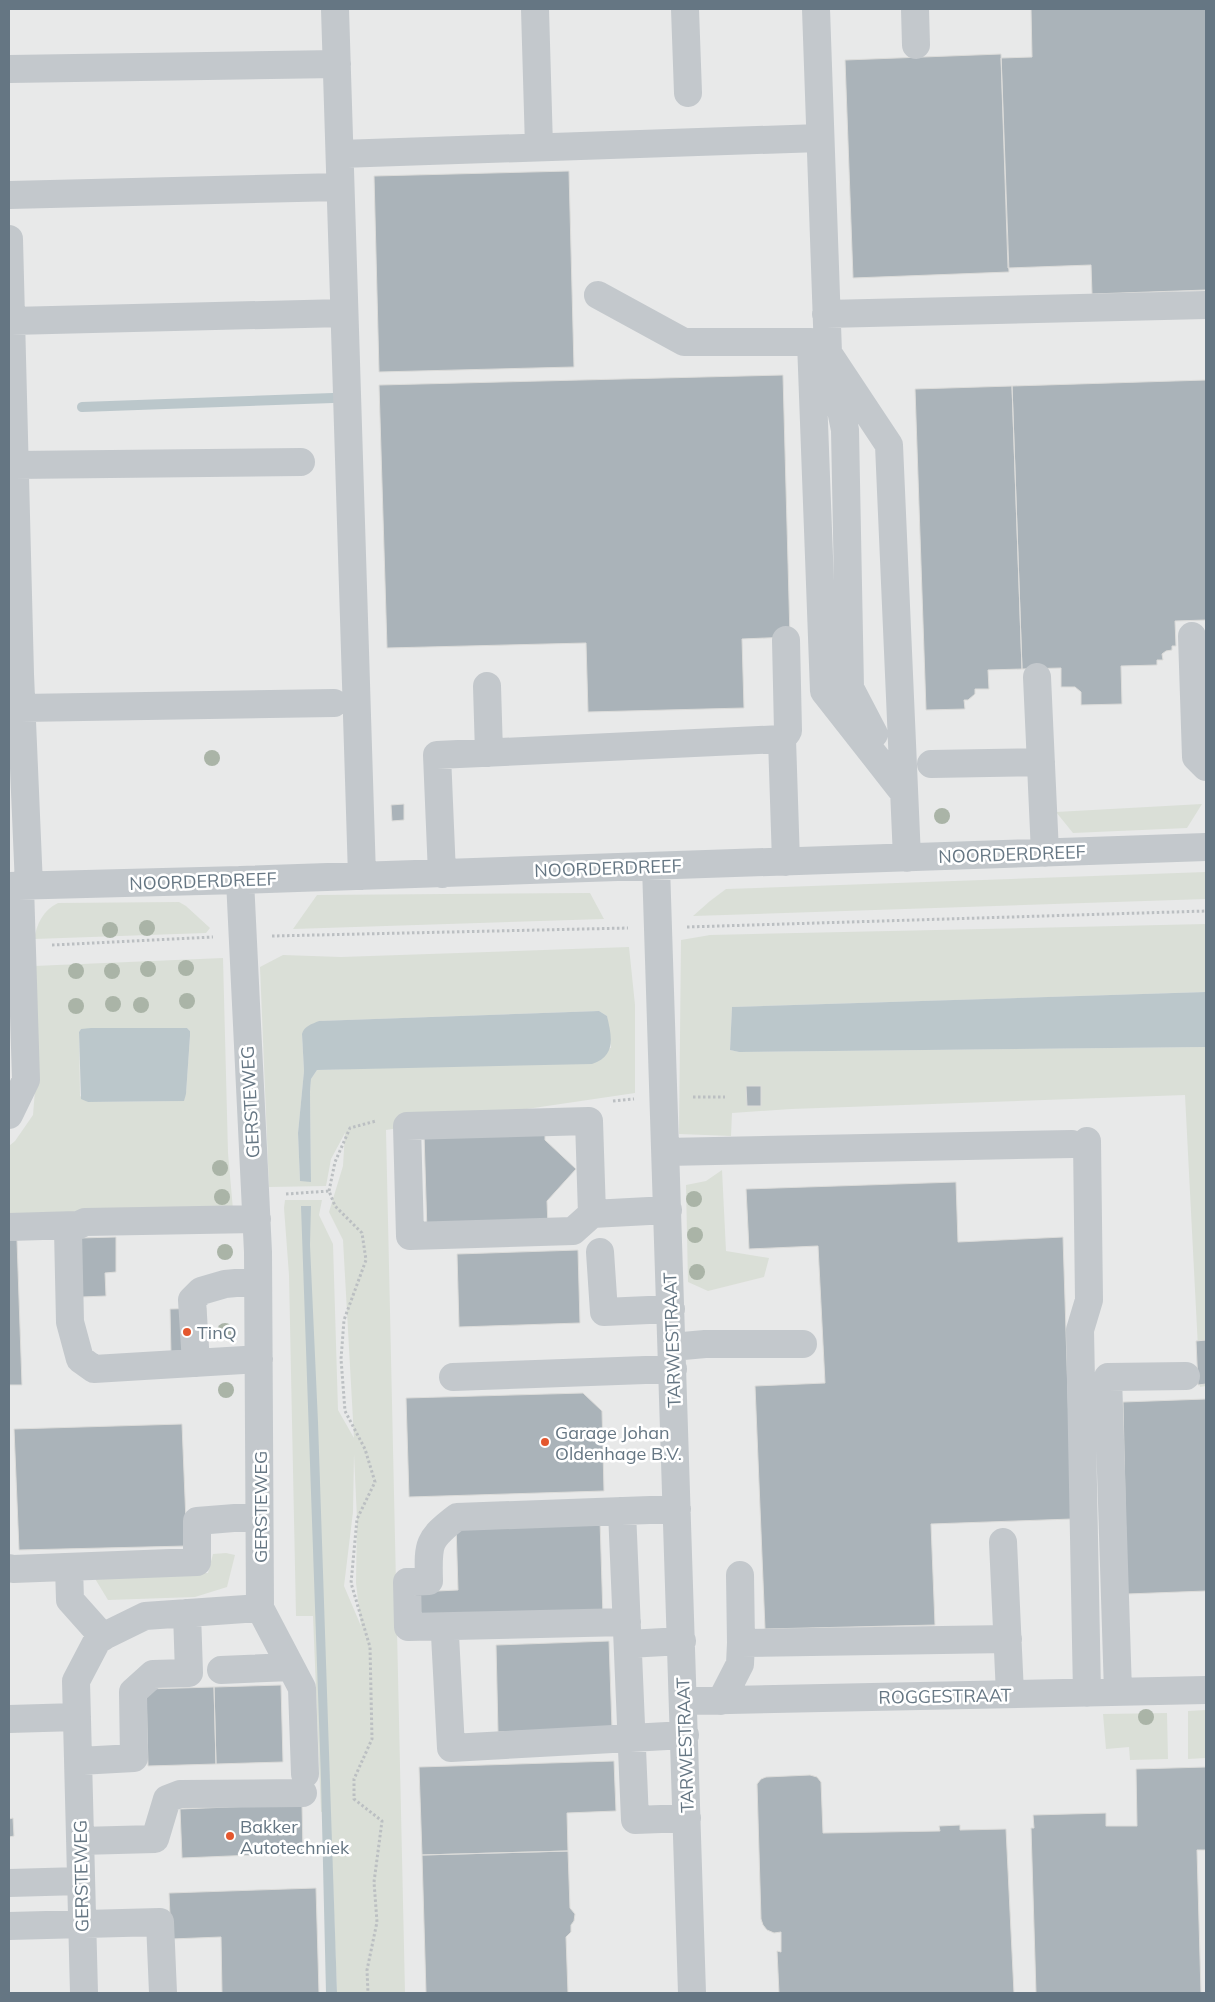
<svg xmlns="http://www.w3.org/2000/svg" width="1215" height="2002" viewBox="0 0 1215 2002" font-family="Mulish,sans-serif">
	<rect width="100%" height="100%" fill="#fafaf8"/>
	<path fill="#e8e9e9" d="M9,9H1206V1993H9Z"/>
	<path fill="#dadfd7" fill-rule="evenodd" d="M1202,804L1187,828L1073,833L1056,812Z
		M1206,872V899L693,916L710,901L726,889Z
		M590,893L604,919L293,929L317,895Z
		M179,902L186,906L210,928L206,933L34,939C37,924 43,910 58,903Z
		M1206,924V992L732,1007L730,1050L739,1052L1206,1047V1386L1200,1387L1185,1095L791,1109L732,1113L731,1136L679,1134L681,940L710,935Z
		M629,947L635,1005V1093L386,1130L405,1993H337L330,1812H321L313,1616H296L289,1275L284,1208L285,1200H322L319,1215L333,1244L338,1410L354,1438L343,1240L329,1212L343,1166L345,1133L331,1159L326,1186L269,1187L260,967L283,955L341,957ZM599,1011L607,1016L611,1048L442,1066L317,1070L311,1079L310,1092L311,1181H300L298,1133L304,1071L302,1034L319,1021ZM354,1454L357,1519L356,1583L361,1626L344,1586L353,1512Z
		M223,958L228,1153L233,1210L9,1215V1146L15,1141L33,1115L35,1090L34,966ZM187,1028L190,1031V1036L186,1094L182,1101L88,1102L80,1096L79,1032L81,1029Z
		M722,1170L726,1251L769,1258L764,1277L708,1291L688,1282L686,1185L706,1181Z
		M226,1553L235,1555L227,1587L195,1597L108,1600L94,1577L208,1573L213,1554Z
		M1206,1710V1758L1188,1759V1711Z
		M1167,1713L1168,1759L1130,1760L1129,1747L1106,1749L1103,1714Z"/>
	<path fill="#bbc7cb" d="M1206,992V1047L739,1052L730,1050L732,1007Z
		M599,1011L607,1016C612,1037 616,1056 592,1064L317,1070L311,1079L310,1092L311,1182L300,1181L298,1133L304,1071L302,1034C304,1026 312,1024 319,1021Z
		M91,1028H187L190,1031V1036L186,1094L184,1101L88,1102L81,1099L79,1032L81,1029Z
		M301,1206H311L310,1245L318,1422L337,1993H326L321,1779Z"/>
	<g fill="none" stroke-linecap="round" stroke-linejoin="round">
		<path stroke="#bbc7cb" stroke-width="10" d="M82,407L333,398"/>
	</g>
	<path fill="#aab3b9" stroke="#dcdcda" d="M1031,9H1206V290L1092,294L1091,265L1008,268L1001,58L1032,57Z
		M1001,54L1009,272L853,278L845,60Z
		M569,171L574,367L379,372L374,176Z
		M783,375L790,637L742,639L744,708L588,712L586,643L387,648L379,385Z
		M1206,380V620L1175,621L1176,646H1172V650L1166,651L1162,654L1163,660H1157V665L1121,666L1122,704L1081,705V692L1075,687H1061V668L1022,669L1012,386Z
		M1012,386L1022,669L988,670L989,689H975V694L968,700H964L965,709L926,710L915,389Z
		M404,804V820L392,821L391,805Z
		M746,1086H761V1106H747Z
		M545,1130V1140L576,1169L547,1201L548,1227L427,1231L424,1134Z
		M956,1182L958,1242L1063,1237L1072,1519L931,1524L935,1625L765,1629L755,1386L825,1383L818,1246L749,1249L746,1189Z
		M116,1237V1272L105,1273L106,1296L81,1297L79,1238Z
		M9,1240H17L22,1385H9Z
		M578,1250L580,1323L459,1327L457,1254Z
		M206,1308L207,1353L171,1354L170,1309Z
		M1206,1340V1384L1198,1385L1196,1341Z
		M583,1393L602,1411L604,1491L409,1497L406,1398Z
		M1206,1399V1591L1127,1594L1123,1402Z
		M182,1424L187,1546L19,1550L14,1429Z
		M600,1520L603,1617L416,1623L415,1592L458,1590L456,1525Z
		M609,1641L612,1728L498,1732L496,1645Z
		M281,1685L283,1762L216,1764L214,1687Z
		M214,1687L216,1764L148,1766L146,1689Z
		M614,1761L616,1811L567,1813L568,1851L422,1855L419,1767Z
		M1206,1767V1850H1197L1201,1993H1036L1031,1828H1034L1033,1815L1106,1813V1826H1137L1136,1769Z
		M810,1775L817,1777L821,1782L823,1833L940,1831L939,1826L960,1825V1830L1006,1829L1014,1993H779L777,1951L781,1952V1932L774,1933L767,1930L763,1925L761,1919L757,1784L761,1779L766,1777Z
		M302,1804L303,1853L182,1858L180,1809Z
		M13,1818L14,1836L9,1837V1819Z
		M568,1851L570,1908L575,1914L574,1921L571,1925V1932L566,1937L568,1993H426L422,1855Z
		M316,1888L319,1993H222L221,1937L171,1939L169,1893Z"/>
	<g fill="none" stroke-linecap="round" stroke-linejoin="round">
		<path stroke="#bbbfc2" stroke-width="3" stroke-dasharray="2.5 2.5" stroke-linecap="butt" d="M687,927L1206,911
			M272,936L628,928
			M52,945L213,937
			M693,1097H725
			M613,1101L634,1099
			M329,1191L335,1162L350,1128L376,1121
			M286,1194L329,1191L335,1206L362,1233L366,1260L344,1320L341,1359L345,1411L365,1449L375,1482L357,1519L351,1583L370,1647L372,1739L354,1779V1799L382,1821L374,1882L377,1922L367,1970L368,1993"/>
		<path stroke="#c3c8cc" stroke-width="28" d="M335,9L362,876
			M535,9L539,147
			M685,9L688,93
			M816,9L828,353L889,445L907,858
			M915,9L916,45
			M9,69L337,64
			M340,154L820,138
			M9,195L340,187
			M9,239L20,674L29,886
			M598,295L684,342H811L824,691L904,793
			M826,314L1206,305
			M11,321L344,313
			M833,370L845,430L850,688L874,734
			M14,465L301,462
			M1192,636L1196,757L1206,767
			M1037,677L1045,853
			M487,686L489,753
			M21,708L334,703
			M931,764L1041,762
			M786,862L782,739L788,731L786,640
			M656,866L692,1993
			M442,874L437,755L782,739
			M9,886L240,880L1206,847
			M9,1115L26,1080L20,886
			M666,1152L1072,1144
			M592,1214L573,1231L410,1236L407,1126L589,1121L592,1214L668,1210
			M257,1219L85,1222L68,1230L70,1322L80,1359L94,1369L259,1359
			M9,1227L77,1225
			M600,1252L604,1312L671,1309
			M672,1347L705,1344H803
			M196,1363L192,1300L201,1291L225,1284L258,1281
			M453,1377L673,1369
			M622,1511L635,1820L687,1818
			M1003,1542L1010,1694
			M69,1567L70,1600L103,1637
			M9,1568L13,1569L197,1562V1521L259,1516
			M740,1575L741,1643L1008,1639
			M260,1608L302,1688L305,1774
			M627,1622L408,1627L407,1582L429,1581C428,1544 427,1540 457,1517L677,1509
			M445,1635L451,1748L685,1735
			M628,1644L682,1641
			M221,1670L291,1667
			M1118,1692L1108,1377L1186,1376
			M1087,1693L1080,1330L1089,1300L1087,1141
			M684,1701L1206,1690
			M721,1701L740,1664L741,1643
			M9,1719L77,1717
			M79,1761L134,1758L133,1692L153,1674L189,1673L187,1613
			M80,1841L155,1839L167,1799L180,1794L303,1793
			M9,1883L81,1881
			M9,1926L160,1922L163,1993
			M84,1993L76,1681L98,1639L145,1616L260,1608L258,1252L240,880"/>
	</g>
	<g fill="#aab4a7">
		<circle cx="212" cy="758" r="8"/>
		<circle cx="942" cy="816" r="8"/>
		<circle cx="147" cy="928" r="8"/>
		<circle cx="110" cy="930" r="8"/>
		<circle cx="186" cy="968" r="8"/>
		<circle cx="148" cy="969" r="8"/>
		<circle cx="76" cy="971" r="8"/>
		<circle cx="112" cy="971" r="8"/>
		<circle cx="187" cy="1001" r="8"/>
		<circle cx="113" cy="1004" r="8"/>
		<circle cx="141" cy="1005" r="8"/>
		<circle cx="76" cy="1006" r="8"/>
		<circle cx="220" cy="1168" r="8"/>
		<circle cx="222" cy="1197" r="8"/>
		<circle cx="694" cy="1199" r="8"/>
		<circle cx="695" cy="1235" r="8"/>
		<circle cx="225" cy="1252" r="8"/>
		<circle cx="697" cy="1272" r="8"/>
		<circle cx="225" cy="1331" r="8"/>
		<circle cx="226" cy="1390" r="8"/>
		<circle cx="1146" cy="1717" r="8"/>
	</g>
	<g fill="#e4572e" stroke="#fff" stroke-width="2">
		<circle cx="187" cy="1332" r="5"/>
		<circle cx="545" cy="1442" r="5"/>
		<circle cx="230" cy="1836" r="5"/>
	</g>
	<g text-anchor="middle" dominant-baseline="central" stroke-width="5" stroke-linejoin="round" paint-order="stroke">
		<g font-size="18" fill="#657683" stroke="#fff">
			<text transform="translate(1012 854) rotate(-2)">NOORDERDREEF</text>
			<text transform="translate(608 868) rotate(-2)">NOORDERDREEF</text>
			<text transform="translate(203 881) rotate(-2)">NOORDERDREEF</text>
			<text transform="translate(250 1102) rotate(-93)">GERSTEWEG</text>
			<text transform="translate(672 1340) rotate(-92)">TARWESTRAAT</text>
			<text transform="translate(260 1507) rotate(-90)">GERSTEWEG</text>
			<text transform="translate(945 1696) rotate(-1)">ROGGESTRAAT</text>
			<text transform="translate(685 1745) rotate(-92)">TARWESTRAAT</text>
			<text transform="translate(81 1876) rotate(-91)">GERSTEWEG</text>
		</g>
		<g font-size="18" fill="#657683" stroke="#fff" text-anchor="start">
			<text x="197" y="1332">TinQ</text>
			<text x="555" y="1432">Garage Johan<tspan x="555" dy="21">Oldenhage B.V.</tspan></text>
			<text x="240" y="1826">Bakker<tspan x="240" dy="21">Autotechniek</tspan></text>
		</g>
	</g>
	<rect width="1215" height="2002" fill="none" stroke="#657683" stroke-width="20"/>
</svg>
